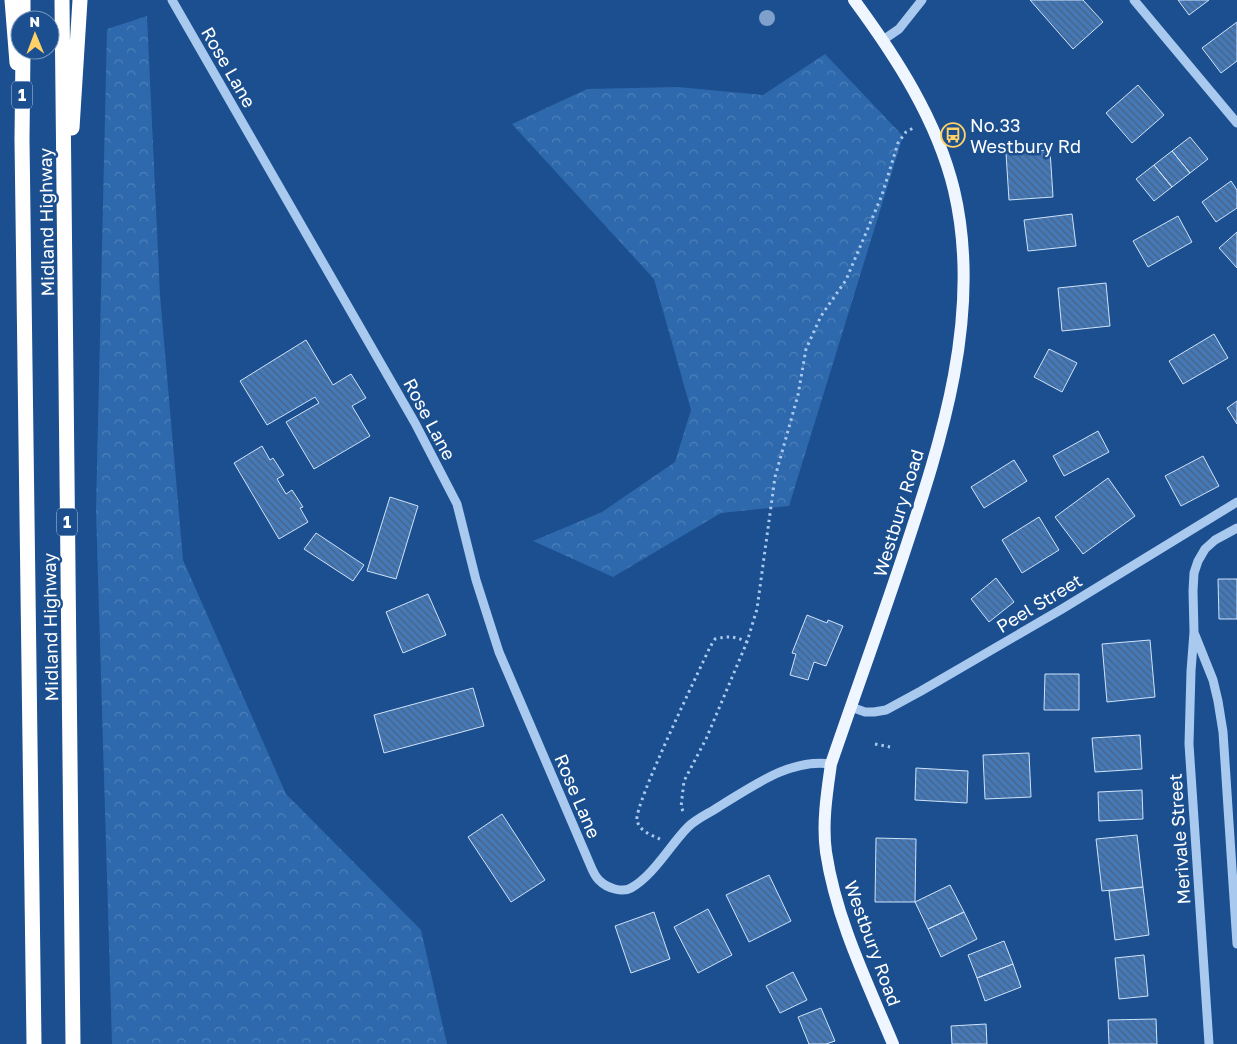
<svg xmlns="http://www.w3.org/2000/svg" width="1237" height="1044" viewBox="0 0 1237 1044" font-family="'Golos Text',sans-serif">
	<defs>
		<pattern id="forest-crowns" width="20" height="18" patternUnits="userSpaceOnUse" patternTransform="scale(1.25)"><rect width="20" height="18" fill="#2e69ad"/><path d="M2 6a3 3 0 1 1 6 0M12 15a3 3 0 1 1 6 0" fill="none" stroke="#4d80b9"/></pattern>
		<pattern id="building-back-hatch" width="6" height="6" patternUnits="userSpaceOnUse" patternTransform="scale(1.25)"><rect width="6" height="6" fill="#4478b7"/><path d="M-1 5l2 2M0 0l6 6M5-1l2 2" fill="none" stroke="#486282"/></pattern>
	</defs>
	<rect width="100%" height="100%" fill="#1b4f8f"/>
	<path fill="url(#forest-crowns)" d="M147,16L160,295L183,560L286,794L421,930L447,1044H112L96,510L107,29Z
		M825,54L903,136L789,506L721,513L613,577L533,541L602,512L675,462L691,410L654,279L512,124L587,89L678,87L763,95Z"/>
	<path fill="url(#building-back-hatch)" stroke="#cfe3fa" d="M1030,0H1083L1103,22L1073,49Z
		M1178,0H1209L1189,15Z
		M1237,22V61L1221,73L1202,48Z
		M1138,85L1164,115L1132,143L1106,113Z
		M1190,137L1208,159L1190,173L1172,151Z
		M1050,150L1053,197L1009,200L1006,153Z
		M1172,151L1190,173L1172,187L1154,165Z
		M1154,165L1172,187L1154,201L1136,179Z
		M1231,181L1237,190V208L1216,222L1202,202Z
		M1072,214L1076,246L1028,251L1024,220Z
		M1178,216L1192,242L1148,267L1133,241Z
		M1237,232V268L1219,248Z
		M1106,283L1110,326L1062,331L1058,288Z
		M1214,334L1228,358L1183,384L1169,361Z
		M306,340L333,385L351,374L366,398L352,406L370,436L314,469L286,422L319,403L315,397L267,425L240,381Z
		M1049,349L1077,363L1062,392L1034,377Z
		M1237,401V424L1227,408Z
		M1098,431L1109,452L1064,476L1053,456Z
		M262,446L270,460L273,458L284,475L277,479L286,494L292,490L303,507L300,508L308,522L279,539L234,463Z
		M1203,456L1219,486L1181,506L1165,476Z
		M1014,460L1027,481L984,508L971,487Z
		M1108,478L1135,516L1083,554L1055,517Z
		M390,497L418,506L396,579L367,571Z
		M1039,517L1059,550L1022,573L1002,540Z
		M316,533L364,565L353,581L304,549Z
		M996,578L1014,602L989,622L971,599Z
		M1218,579H1237V619H1219Z
		M428,594L446,635L403,653L386,612Z
		M807,615L827,623L828,620L843,626L826,666L814,662L808,680L790,675L796,654L792,653Z
		M1150,640L1155,697L1107,702L1102,644Z
		M1045,674H1079V710H1044Z
		M473,688L484,726L384,753L374,715Z
		M1140,735L1142,769L1095,772L1092,738Z
		M1029,753L1031,797L985,799L983,755Z
		M916,768L968,771L967,803L915,800Z
		M1142,790L1143,819L1099,821L1098,792Z
		M502,814L545,880L511,902L468,837Z
		M1137,835L1143,887L1102,891L1096,839Z
		M876,838L916,839L915,902H875Z
		M769,875L791,921L749,942L726,895Z
		M950,885L964,912L928,929L915,902Z
		M1143,887L1149,935L1115,940L1109,891Z
		M708,909L732,955L698,973L674,927Z
		M654,912L670,959L631,973L615,926Z
		M964,912L977,939L941,957L928,929Z
		M1004,941L1013,964L977,978L968,955Z
		M1144,955L1148,996L1119,999L1115,958Z
		M1013,964L1021,987L985,1001L977,978Z
		M793,972L807,1000L780,1013L766,986Z
		M821,1008L835,1041L826,1044H809L798,1017Z
		M1156,1019L1157,1044H1109L1108,1020Z
		M986,1024L987,1044H952L951,1026Z"/>
	<g fill="none" stroke-linecap="round" stroke-linejoin="round">
		<path stroke="#a9c9ee" stroke-width="3" stroke-dasharray="2.5 4" stroke-linecap="butt" d="M875,744L890,747
			M683,811L681,807L684,781L706,739L747,642L757,609L775,477L798,395L806,349L821,316L846,280L882,195L898,143L906,132L915,127
			M660,839C651,835 639,831 637,820C634,805 699,671 710,647L715,639C728,636 735,636 747,642"/>
		<path stroke="#a9c9ee" stroke-width="9" d="M172,0L415,423L457,504L476,580L499,652L592,869C594,873 596,878 600,881C607,888 622,893 631,888C654,875 670,845 688,827C697,818 710,813 720,806C753,786 791,758 831,764
			M1134,0L1237,123
			M883,40L899,29L922,0
			M1195,635L1213,680L1218,701L1223,732L1237,944
			M851,707L865,712H874L886,710L921,691L1062,609L1237,502
			M1209,1044L1189,744L1191,671L1194,632L1193,591L1194,573L1198,561L1205,549L1215,540L1237,528"/>
		<path stroke="#f0f6ff" stroke-width="12" d="M854,0C896,57 937,120 954,190C983,313 942,439 903,556C880,625 855,694 831,764C827,792 822,823 826,852C836,919 867,982 893,1044"/>
		<path stroke="#fff" stroke-width="15" d="M12,0L17,63
			M62,0L73,1044
			M23,20V0
			M23,50L22,139L34,1044
			M72,128L80,0"/>
	</g>
	<circle fill="#7ea0ca" cx="767" cy="18" r="8"/>
	<defs>
		<g id="bus-ring" transform="scale(1.25)"><circle r="9.5" fill="#1b4f8f" stroke="#ffd166" stroke-width="1.5"/><path d="M-5-6H5V4H4V6H2V4H-2V6H-4V4H-5ZM-3.5-4V0h7V-4ZM-3.5 1.2v1.5H-2V1.2ZM2 1.2v1.5H3.5V1.2Z" fill="#ffd166"/></g>
	</defs>
	<g fill-rule="evenodd">
		<use href="#bus-ring" x="953" y="135"/>
	</g>
	<g text-anchor="middle" dominant-baseline="central" stroke-width="5" stroke-linejoin="round" paint-order="stroke">
		<g fill="#1b4f8f" stroke="#bbcadd" stroke-width="1">
			<rect x="12" y="81.5" width="20" height="27" rx="4"/>
			<rect x="57" y="508.5" width="20" height="27" rx="4"/>
		</g>
		<g font-size="16" font-weight="bold" fill="#fff">
			<text x="22" y="95">1</text>
			<text x="67" y="522">1</text>
		</g>
		<g font-size="18" fill="#fff" stroke="#1b4f8f">
			<text transform="translate(229 67) rotate(60)">Rose Lane</text>
			<text transform="translate(46 222) rotate(-91)">Midland Highway</text>
			<text transform="translate(430 419) rotate(62)">Rose Lane</text>
			<text transform="translate(898 513) rotate(-73)">Westbury Road</text>
			<text transform="translate(1039 603) rotate(-31)">Peel Street</text>
			<text transform="translate(50 627) rotate(-91)">Midland Highway</text>
			<text transform="translate(578 796) rotate(67)">Rose Lane</text>
			<text transform="translate(1179 839) rotate(-94)">Merivale Street</text>
			<text transform="translate(873 943) rotate(70)">Westbury Road</text>
		</g>
		<g font-size="18" fill="#fff" stroke="#1b4f8f" text-anchor="start">
			<text x="970" y="125">No.33<tspan x="970" dy="21">Westbury Rd</tspan></text>
		</g>
	</g>
	<g transform="translate(35 35) rotate(359)"><circle r="24" fill="#1b4f8f" stroke="#7695bc"/>
	<path d="M0-4L9 19L0 12L-9 19Z" fill="#ffd166"/>
	<text y="-8" font-size="14" font-weight="bold" text-anchor="middle" fill="#ffffff">N</text>
	</g>
</svg>
